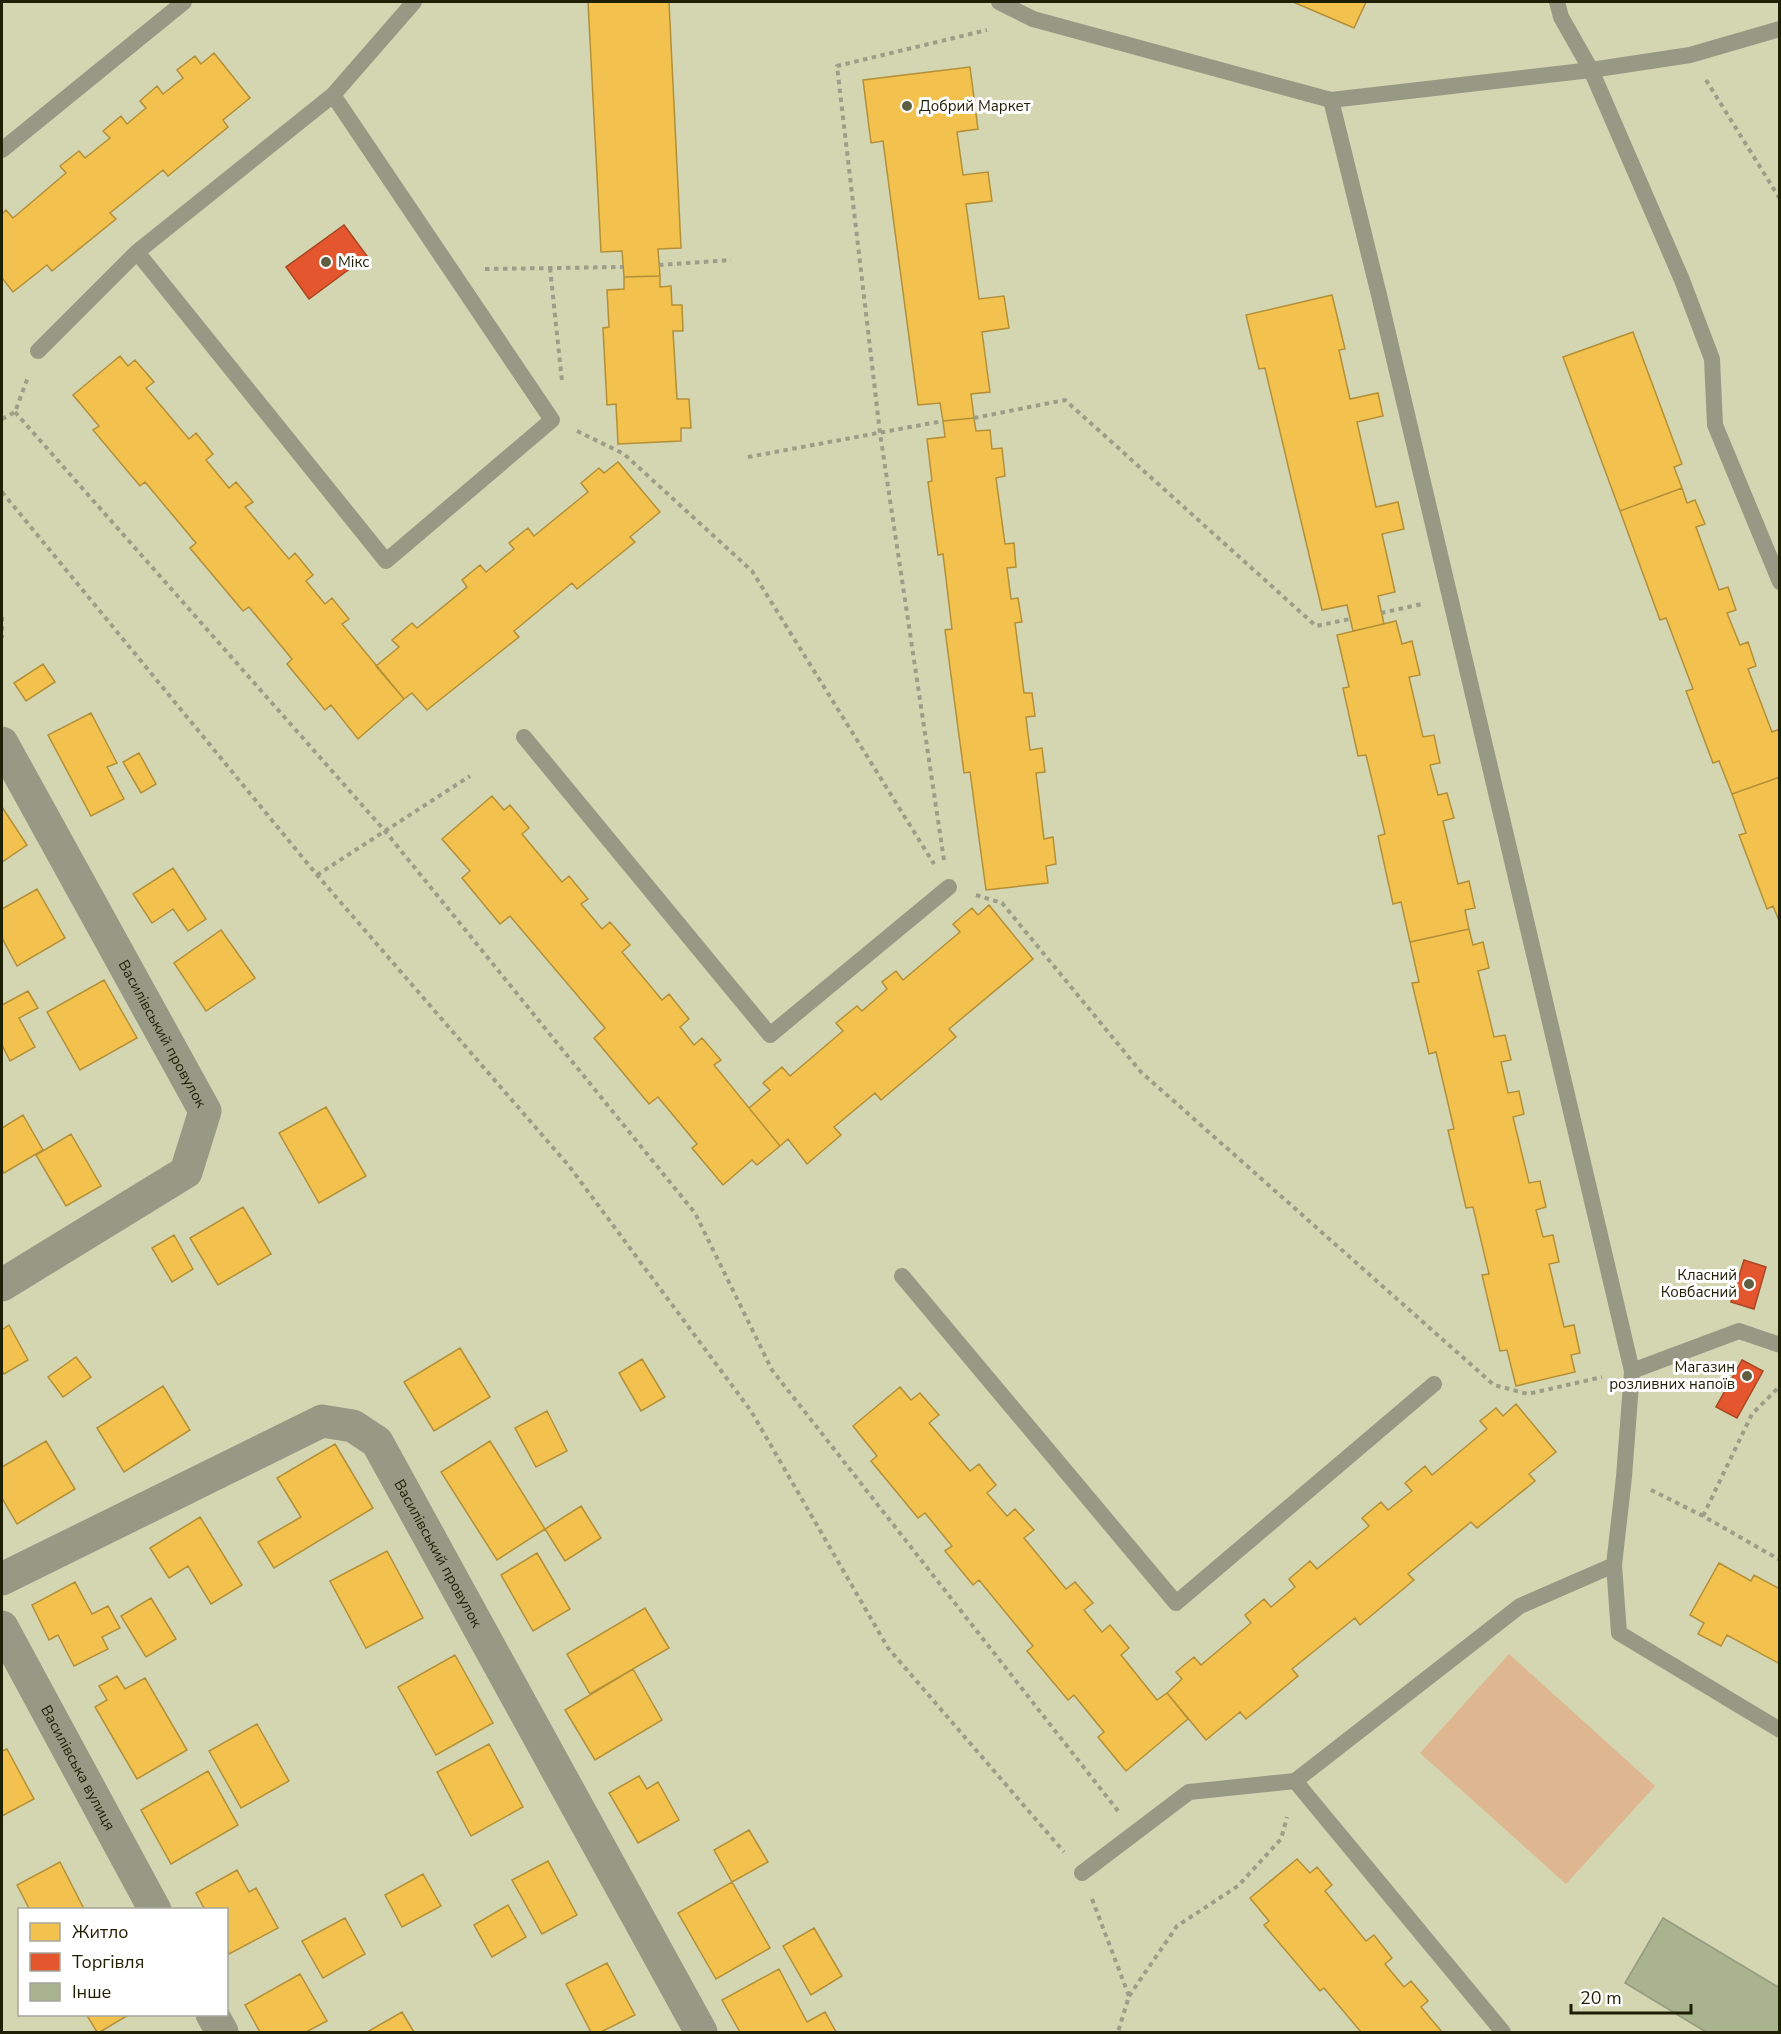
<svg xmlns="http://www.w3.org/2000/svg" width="1781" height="2034" viewBox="0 0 1781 2034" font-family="'Nunito Sans',sans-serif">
	<rect width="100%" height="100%" fill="#d4d5b1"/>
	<path fill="#deb68f" d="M1509,1654L1655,1786L1566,1884L1420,1753Z"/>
	<path fill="#f2c14e" stroke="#b39038" stroke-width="1.5" d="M588,2H669L681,248L658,249L660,276L624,277L622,251L601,252Z
		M1293,2H1366L1354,28Z
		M214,53L250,98L223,120L228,127L168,176L163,170L110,213L116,219L52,271L47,265L13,292L2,278V214L6,210L13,218L66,173L60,166L79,151L85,158L110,138L103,131L121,116L127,124L146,108L140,101L157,86L163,94L183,78L177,70L195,56L201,64Z
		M970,67L978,129L957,132L963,175L988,172L992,201L966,204L979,299L1004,296L1009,328L982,332L990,392L971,394L974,418L943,421L940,403L918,405L883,141L871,143L863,80Z
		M660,276V287L671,286L672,305H682L683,331H673L677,399H689L691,428H681V441L618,444L616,404L607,405L603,328L609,327L607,290L624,289V277Z
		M1332,295L1345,349L1339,350L1350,399L1378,393L1383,416L1357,422L1376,507L1398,502L1404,529L1382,534L1395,592L1378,596L1384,624L1353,631L1347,605L1322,610L1265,368L1259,369L1246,315Z
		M1633,332L1682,464L1674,467L1682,488L1620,511L1563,357Z
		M120,356L128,366L135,360L154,382L146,388L189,439L196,433L213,454L206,460L229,488L236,482L253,502L245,507L289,559L295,553L313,575L306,581L325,604L332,598L349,619L342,624L404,699L358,739L331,705L325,710L287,664L292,659L249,607L243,611L190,548L196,543L145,482L140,486L93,430L99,426L73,395Z
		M974,418L976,431L990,430L992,449L1002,448L1005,476L996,478L1005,544L1014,543L1016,567L1007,568L1011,599L1018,598L1022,622L1015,623L1024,693H1032L1035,716L1026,717L1030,750L1042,748L1045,772L1036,773L1044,839L1053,837L1056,864L1046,866L1048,883L986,890L970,772L964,773L945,630L952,629L943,554L938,555L928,482L932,481L927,439L945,437L943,421Z
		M618,462L660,512L630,537L635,542L577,589L572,583L514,631L519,637L427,710L412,693L404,699L376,666L399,647L392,640L412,623L417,628L467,587L462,580L480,565L486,572L514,549L509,543L528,528L534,536L588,492L581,483L599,468L604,473Z
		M1682,488L1687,503L1695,500L1705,524L1696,527L1719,590L1728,587L1736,610L1727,613L1740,645L1748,642L1756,666L1748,669L1772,732L1780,729V777L1732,794L1719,761L1713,763L1686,691L1693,689L1666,618L1660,620L1620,511Z
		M1396,621L1402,644L1412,641L1420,675L1409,677L1423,737L1434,735L1440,763L1430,765L1438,795L1447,793L1454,818L1443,821L1458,884L1469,881L1475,908L1465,910L1469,929L1410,942L1401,902L1393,904L1378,836L1385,834L1366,755L1358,756L1343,688L1349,687L1337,635Z
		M43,664L55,682L26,701L14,683Z
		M91,713L117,763L107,767L124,799L91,816L48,735Z
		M139,753L156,784L141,793L123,762Z
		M1780,777V923L1773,906L1767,909L1739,835L1746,833L1732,794Z
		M492,796L504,810L510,805L529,828L522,834L562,882L569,876L588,899L581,904L602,929L610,922L630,945L622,952L662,1000L669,994L689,1019L680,1027L694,1045L702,1038L721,1060L714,1065L780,1146L757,1165L752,1160L723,1185L692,1148L697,1144L658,1097L649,1104L594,1038L605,1028L510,916L500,924L462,878L470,871L442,839Z
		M2,807L27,845L2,862Z
		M173,868L206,919L188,931L173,909L152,923L133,894Z
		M37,889L65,938L17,966L2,938V909Z
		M989,905L1033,959L949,1029L956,1037L881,1100L875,1093L834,1127L841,1135L807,1164L788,1139L780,1146L749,1108L770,1090L763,1083L782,1067L790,1076L843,1031L836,1023L857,1006L862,1011L887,989L882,982L896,971L903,980L960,932L953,924L972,908L978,915Z
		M1469,929L1473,945L1483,942L1489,968L1478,971L1494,1037L1505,1035L1511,1060L1501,1062L1508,1093L1519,1091L1524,1114L1513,1117L1529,1183L1540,1181L1546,1207L1536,1210L1543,1237L1553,1235L1559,1262L1549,1264L1564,1327L1574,1325L1580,1353L1571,1355L1575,1372L1516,1386L1507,1350L1500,1351L1482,1275L1489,1274L1473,1207L1466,1208L1448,1130L1454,1129L1436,1052L1429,1054L1412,983L1419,982L1410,942Z
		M221,930L255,978L206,1011L174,963Z
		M104,980L137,1038L80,1070L47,1012Z
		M28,991L38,1008L19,1018L35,1047L10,1061L2,1045V1005Z
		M326,1107L366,1176L319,1203L279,1133Z
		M23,1115L43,1150L4,1173L2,1170V1128Z
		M71,1134L101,1186L66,1206L36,1155Z
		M243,1207L271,1254L218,1285L190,1238Z
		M174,1235L193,1269L172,1282L152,1248Z
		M9,1325L28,1360L4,1374L2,1371V1330Z
		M460,1348L490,1397L434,1431L404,1382Z
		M76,1357L91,1377L63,1397L48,1377Z
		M642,1359L665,1397L641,1411L619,1373Z
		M163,1386L190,1430L124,1472L97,1428Z
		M900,1387L911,1400L920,1393L939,1415L929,1423L970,1471L979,1464L996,1485L987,1493L1007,1516L1015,1509L1034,1530L1024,1538L1066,1589L1075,1582L1093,1603L1084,1610L1102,1632L1110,1625L1129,1648L1121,1655L1157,1700L1167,1693L1188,1719L1126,1771L1098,1737L1104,1732L1074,1695L1068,1700L1027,1651L1033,1646L979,1580L973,1585L945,1551L952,1546L925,1513L918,1518L871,1461L877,1456L853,1426Z
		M1516,1404L1556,1452L1529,1474L1535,1481L1477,1528L1471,1522L1408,1574L1414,1580L1360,1625L1355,1618L1292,1669L1298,1676L1246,1719L1240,1712L1206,1740L1167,1693L1182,1679L1176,1672L1194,1657L1201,1665L1251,1623L1245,1615L1264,1599L1271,1607L1295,1587L1289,1579L1310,1561L1317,1569L1369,1526L1362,1518L1381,1502L1388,1510L1412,1491L1405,1483L1425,1466L1432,1475L1487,1429L1480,1421L1496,1408L1503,1416Z
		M547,1411L567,1451L536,1467L515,1428Z
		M46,1441L75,1489L17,1524L2,1498V1467Z
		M490,1441L545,1529L497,1560L441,1472Z
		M335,1444L373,1508L274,1568L258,1542L301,1517L277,1478Z
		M581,1506L601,1538L565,1561L545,1529Z
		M200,1517L242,1585L211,1604L188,1566L169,1578L150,1548Z
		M387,1551L423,1618L366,1648L330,1581Z
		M537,1553L570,1609L533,1631L501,1575Z
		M1719,1563L1751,1581L1754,1575L1780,1589V1664L1727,1635L1721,1646L1698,1634L1704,1623L1690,1615Z
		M75,1582L92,1614L108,1606L120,1628L102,1637L108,1649L74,1666L58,1635L49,1640L32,1605Z
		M151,1598L176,1639L146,1657L121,1616Z
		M645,1608L669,1648L590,1694L567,1654Z
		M455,1655L493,1723L436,1755L398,1687Z
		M633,1669L662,1720L595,1760L565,1710Z
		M117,1676L125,1689L145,1678L187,1750L137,1779L95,1707L107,1700L99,1686Z
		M257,1724L289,1781L241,1808L209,1751Z
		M489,1744L523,1807L471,1836L437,1772Z
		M7,1749L34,1799L2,1816V1751Z
		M208,1771L238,1825L171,1864L141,1810Z
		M639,1776L647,1789L658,1782L679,1820L638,1843L609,1793Z
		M749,1830L768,1862L732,1882L714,1850Z
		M1297,1859L1310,1873L1317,1867L1332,1885L1325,1891L1366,1941L1374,1935L1392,1958L1385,1964L1404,1987L1411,1981L1428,2001L1421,2007L1442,2032H1361L1324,1988L1320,1991L1264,1925L1269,1921L1250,1898Z
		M548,1861L577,1915L542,1934L512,1880Z
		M60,1862L84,1909L30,1910L17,1885Z
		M237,1870L249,1892L256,1888L278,1928L229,1954L226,1949V1910H205L196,1893Z
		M423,1874L441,1906L402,1927L385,1895Z
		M732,1882L770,1948L716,1979L678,1913Z
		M508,1905L526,1937L492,1957L474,1925Z
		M345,1918L365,1954L323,1978L302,1941Z
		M814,1928L842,1976L811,1995L783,1946Z
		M607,1963L635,2015L601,2032H591L566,1984Z
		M779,1969L807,2022L825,2012L836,2032H740L722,2000Z
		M300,1974L327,2021L306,2032H260L245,2005Z
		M402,2012L414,2032H367Z
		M86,2014H130L100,2032H97Z"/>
	<path fill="#e4572e" stroke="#a94622" stroke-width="1.5" d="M344,225L367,256L309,299L286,267Z
		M1744,1260L1766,1267L1754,1309L1731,1302Z
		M1742,1360L1763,1371L1737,1418L1716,1407Z"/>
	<path fill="#a9b38d" stroke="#959b80" stroke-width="1.5" d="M1663,1918L1780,1988V2032H1706L1625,1983Z"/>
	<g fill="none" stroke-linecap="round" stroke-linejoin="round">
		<path stroke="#9d9e87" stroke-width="4" stroke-dasharray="4.5 4.5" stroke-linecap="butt" d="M1706,80L1780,199
			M659,265L731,260
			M550,268L562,381
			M485,269L623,267
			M15,412L385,831L695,1213L772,1370L1118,1811
			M974,418L1065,400L1316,626L1350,619
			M2,419L15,412L28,377
			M577,431L624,454L752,571L934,864
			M748,457L943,421
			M2,492L317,875L569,1166L751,1411L888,1648L1064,1852
			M1381,613L1422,604
			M2,617V638
			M944,860L880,433L837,66L987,30
			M317,875L470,776
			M976,895L1002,903L1141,1072L1494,1385L1528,1394L1602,1377
			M1651,1490L1703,1516L1780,1560
			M1703,1516L1752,1414L1780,1386
			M1092,1899L1129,1996L1118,2032
			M1129,1996L1177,1926L1238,1886L1281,1839L1287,1817"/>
		<path stroke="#989984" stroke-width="16" d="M999,2L1033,19L1331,100L1591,70L1690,55L1780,29
			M1557,2L1561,17L1591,70L1682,280L1712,359L1715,425L1780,582
			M1331,100L1379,295L1632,1371
			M2,150L184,2
			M137,252L386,561L552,420L333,95
			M38,351L137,252L333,95L414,2
			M524,737L770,1035L949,887
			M902,1276L1176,1603L1434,1384
			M1780,1345L1739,1331L1632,1371L1624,1477L1614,1565L1619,1633L1780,1730
			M1295,1781L1503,2032
			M1082,1873L1189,1792L1295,1781L1520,1606L1614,1565"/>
		<g stroke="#989984" stroke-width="33">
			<path id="s1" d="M2,743L205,1111L186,1172L2,1285"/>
			<path id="s2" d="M2,1579L322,1421L353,1426L377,1442L701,2032"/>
			<path id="s3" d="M2,1627L155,1910"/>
			<path d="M212,2014L222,2032"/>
		</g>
	</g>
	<g fill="#5e5f41" stroke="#fff" stroke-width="2">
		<circle cx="907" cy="106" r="6"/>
		<circle cx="326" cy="262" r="6"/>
		<circle cx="1749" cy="1284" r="6"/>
		<circle cx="1747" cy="1376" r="6"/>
	</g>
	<g text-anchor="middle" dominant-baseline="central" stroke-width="6" stroke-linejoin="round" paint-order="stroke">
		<g font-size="15" fill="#1f1f05" stroke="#fff" text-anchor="start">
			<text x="919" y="106">Добрий Маркет</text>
			<text x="338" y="262">Мікс</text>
			<text x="1737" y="1275" text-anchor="end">Класний<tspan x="1737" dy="17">Ковбасний</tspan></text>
			<text x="1735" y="1367" text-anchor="end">Магазин<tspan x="1735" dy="17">розливних напоїв</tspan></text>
		</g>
		<g font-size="15" fill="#1f1f05" stroke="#fff">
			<text stroke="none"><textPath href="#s1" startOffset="332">Василівський провулок</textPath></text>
			<text stroke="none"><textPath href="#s2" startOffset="544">Василівський провулок</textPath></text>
			<text stroke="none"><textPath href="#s3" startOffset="160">Василівська вулиця</textPath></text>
		</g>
	</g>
	<rect width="1781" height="2034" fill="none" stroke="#1f1f05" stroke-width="6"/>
	<rect x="18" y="1908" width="210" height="108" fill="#ffffff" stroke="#a5a59b" stroke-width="1.5"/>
	<rect x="30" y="1923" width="30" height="18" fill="#f2c14e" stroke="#a5a59b" stroke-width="1.5"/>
	<text x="72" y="1938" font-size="18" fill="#1f1f05">Житло</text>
	<rect x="30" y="1953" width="30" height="18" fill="#e4572e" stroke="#a5a59b" stroke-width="1.5"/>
	<text x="72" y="1968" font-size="18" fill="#1f1f05">Торгівля</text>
	<rect x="30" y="1983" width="30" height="18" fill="#a9b38d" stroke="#a5a59b" stroke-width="1.5"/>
	<text x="72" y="1998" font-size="18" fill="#1f1f05">Інше</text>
	<path d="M1571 2004v9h120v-9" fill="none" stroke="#1f1f05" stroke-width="3"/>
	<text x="1580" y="2004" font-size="18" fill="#1f1f05" stroke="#ffffff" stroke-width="4.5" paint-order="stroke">20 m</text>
</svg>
